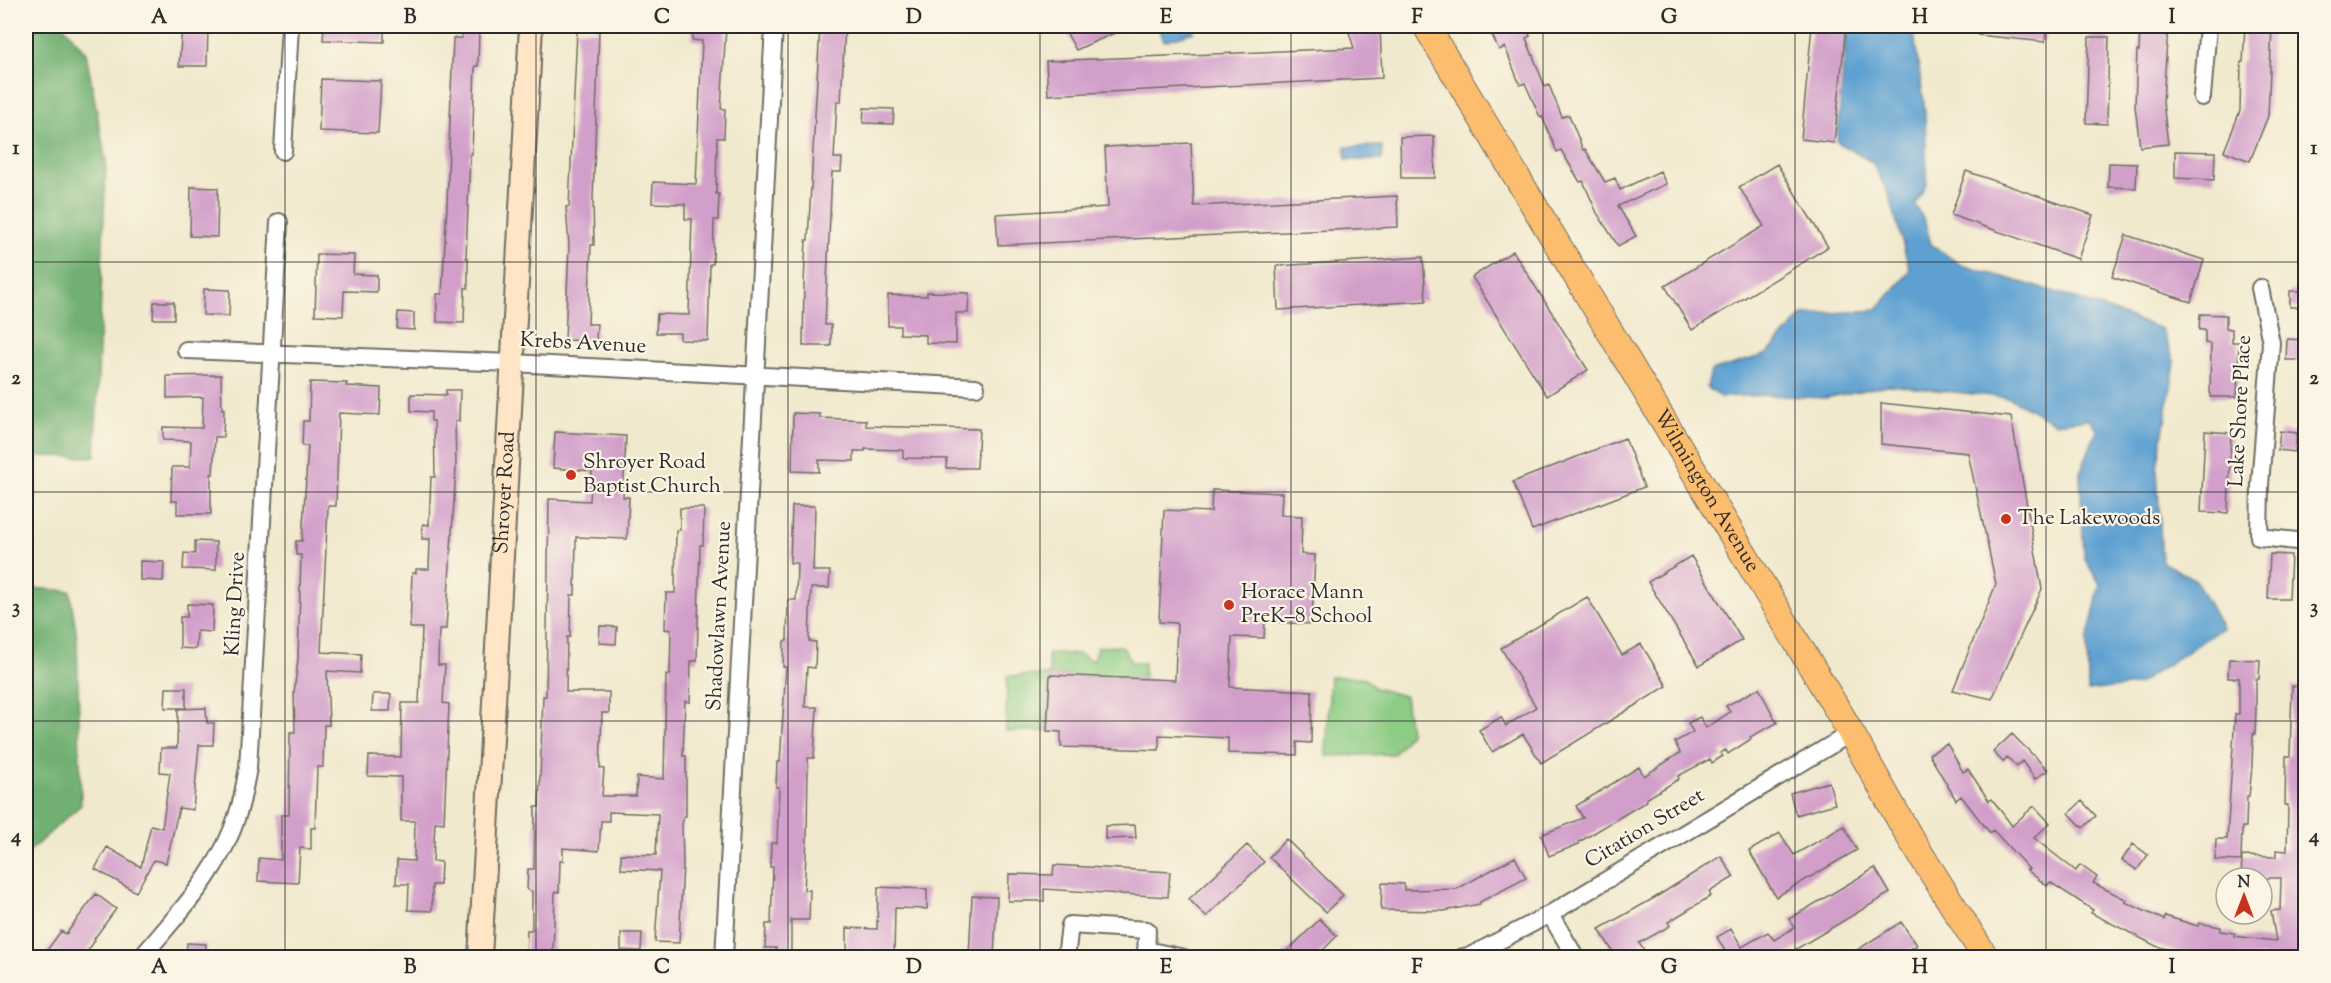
<svg xmlns="http://www.w3.org/2000/svg" width="2331" height="983" viewBox="0 0 2331 983" font-family="'Sorts Mill Goudy',serif">
	<rect width="100%" height="100%" fill="#fcf5e5"/>
	<filter id="ink" filterUnits="userSpaceOnUse"><feTurbulence type="fractalNoise" baseFrequency=".0167" numOctaves="2"/><feDisplacementMap in="SourceGraphic" scale="12" xChannelSelector="R" yChannelSelector="G"/><feConvolveMatrix kernelMatrix="1 2 1 2 8 2 1 2 1" color-interpolation-filters="sRGB"/></filter>
	<filter id="wash" filterUnits="userSpaceOnUse"><feTurbulence type="fractalNoise" baseFrequency=".008" numOctaves="4" result="noise"/><feDisplacementMap in="SourceGraphic" scale="24" xChannelSelector="R" yChannelSelector="G"/><feGaussianBlur stdDeviation="1.35" result="paint"/><feColorMatrix in="noise" values="0 0 0 0 0 0 0 0 0 0 0 0 0 0 0 0 0 1.4 0 .05"/><feComposite in="paint" operator="in"/></filter>
	<g filter="url(#wash)">
		<rect width="100%" height="100%" fill="#f1e9cd"/>
		<path fill="#8ccc84" stroke="#5c7c58" stroke-width="1.5" d="M1122,646L1132,663H1144V679L1050,675L1047,731H1006L1007,676L1049,675L1048,653L1079,654L1092,661L1098,647Z
			M1330,677H1363L1375,688L1405,696L1410,733L1394,754L1326,756Z"/>
		<path fill="#71b072" stroke="#4e6e4e" stroke-width="1.5" d="M26,26H64L86,53L106,162L95,457L37,456L31,588L70,591L77,638L81,805L26,854Z"/>
		<path fill="#5da0d1" stroke="#44667e" stroke-width="1.5" d="M1168,26H1191L1194,32L1164,41L1160,30Z
			M1847,26H1913L1925,111L1927,184L1915,205L1925,222L1931,244L1961,265L2066,295L2162,329L2175,363L2157,468L2162,562L2196,580L2222,628L2137,685L2088,691L2087,642L2100,584L2084,558L2080,473L2097,430L2090,419L2055,423L2010,398L1889,385L1825,398L1767,395L1720,397L1707,387L1711,371L1767,354L1803,315L1876,310L1910,271L1890,197L1872,162L1837,142Z
			M1382,146V160H1346L1345,147Z"/>
		<g id="blocks">
			<path fill="#d29fca" d="M182,26H208L207,66H179Z
				M324,26H384V42L323,40Z
				M693,26H726L721,109H725L724,138H717L716,194H719L718,220H714L713,264H710L708,341L680,340V333H656L657,314L689,315L692,219H685V204L652,203L653,182L696,184L702,41L692,40Z
				M820,26H845L841,102L837,101L834,158H842L841,172H832L825,325H831V346H803L804,283L806,240H808Z
				M1063,26H1130L1076,50Z
				M1347,26H1380L1382,78L1048,95L1046,61L1354,48Z
				M1488,26H1525L1530,36L1526,38L1545,87L1549,85L1562,117L1569,115L1583,150L1585,149L1605,182L1615,178L1620,190L1660,171L1666,184L1618,206L1636,236L1618,246L1597,213L1583,181L1580,182L1561,150L1557,152L1542,116L1540,117L1525,83L1520,85L1505,47L1499,50Z
				M1812,26H1846L1834,143L1801,139Z
				M1978,26H2046L2045,42L1978,35Z
				M2140,26H2168L2163,102L2168,144L2140,147L2135,106L2137,51H2139Z
				M2245,26H2272L2268,116L2250,161L2224,151L2240,111L2241,62H2243Z
				M462,30H479L478,66H475L472,154H470L466,258H468V288H465L464,323L437,322V294H442L447,205L453,38H462Z
				M577,30L599,31L593,199L594,245H591L588,324H597L596,341L565,340L569,246L566,207H569Z
				M2089,37H2109L2107,124L2086,123Z
				M321,79L381,81L378,133L319,131Z
				M864,108L894,109L893,124L863,123Z
				M1434,136L1435,178H1401L1400,137Z
				M1191,143L1194,206L1397,196L1398,227L998,245L996,214L1108,207L1105,147Z
				M2175,151L2215,152L2214,180L2175,178Z
				M2109,163L2137,164L2136,188L2108,187Z
				M1777,164L1828,247L1692,330L1665,286L1764,226L1739,187Z
				M1966,171L2093,215L2078,259L1951,215Z
				M191,187L218,188L217,237L190,236Z
				M2126,235L2204,260L2191,302L2112,277Z
				M1513,251L1588,370L1547,396L1472,277Z
				M317,254L354,255L353,274L377,275V292L344,291L343,316L315,315Z
				M1423,257L1426,301L1278,310L1276,266Z
				M204,289L230,290L229,316L203,315Z
				M2290,291H2306V307H2290Z
				M927,292L969,293L968,313H956V344L926,343V335L900,334V326H888V295L927,296Z
				M154,302H174V319H153Z
				M398,312L414,313V330L397,329Z
				M2200,314L2226,315V328L2232,329V342H2239L2237,397H2210L2211,344L2205,343V330H2199Z
				M2287,339L2306,340V360H2286Z
				M221,375L222,409H224L223,437H215L213,474H211V514H177V501H171L172,467H190L191,441L163,440V427L202,428L203,397L167,398V376Z
				M310,382L347,383L346,386L381,388L380,415L339,413L336,506H328L321,652L361,654L360,673L327,671L329,725H324L323,767H317L315,828H311V849L300,848L298,883L258,881L259,858L281,860V815H289L290,732H295L294,693L298,659L301,555H296V541H302L308,446H302L303,421H309Z
				M446,390H460L459,421H455L456,468L446,629H439L438,665H445L443,703L449,704L444,823L435,822L433,861L441,862L440,885H432V911L408,910L409,884H396L397,860L414,861L415,821H401V777L368,776L369,756L401,757L402,703H419L422,628H410L412,573H416V569H429L430,539H422L423,524L429,525L431,477H435L434,421H431V412L411,411V394L446,395Z
				M1881,403L2011,417L2042,589L1992,699L1953,690L1996,584L1968,453L1881,444Z
				M793,413L820,414V418L866,420V426L979,429L977,468H946L947,459L903,458V450L865,449V451H854V461L819,460V472L792,471Z
				M2205,431L2231,433L2228,513L2201,512Z
				M2280,431L2297,433L2295,452L2278,450Z
				M555,432L626,436L623,497H629L627,539L576,537L575,595H571L570,637H567L566,692H609V713H602L600,768L604,769L602,796H636L637,777L664,779L666,675H670L671,630L665,629L666,593H675L676,530H680V508H704L703,545H700L697,661H691L690,702L685,701L683,756H686V816H684L682,824L683,865L679,943L655,942L660,871L621,869V854L656,855L658,814L609,812V821H601L599,851L563,848V861H560L559,892H555L553,955H526L527,930H532V891L527,890L528,869H534L535,807H539L543,696H546L549,499L590,501L592,471L553,468Z
				M1625,438L1644,487L1532,530L1513,482Z
				M1212,490L1282,493L1281,515L1302,516L1301,554L1315,555L1312,624L1265,622L1264,638L1232,637L1230,687L1312,691L1311,743L1297,742V755L1228,753V738L1159,735V750L1061,747V732L1047,731L1050,675L1175,680L1177,623L1159,622L1164,510L1211,512Z
				M792,506H815L813,571H830L829,588H811L809,641L816,642L815,668L807,667L805,707H817L814,758H808L807,839L804,890H810L809,920H791V957H776V948H765L766,924H771L773,867H770L771,843H777L779,787H776L777,762H780L786,667H783L784,641H787L788,600H796L797,563H790Z
				M195,541L216,542V570L183,569L184,553L195,554Z
				M2270,554L2291,555L2289,599H2268Z
				M1691,556L1742,640L1699,666L1648,582Z
				M140,561L164,562L163,581L140,580Z
				M1587,597L1622,655L1641,644L1667,686L1541,763L1523,734L1492,752L1479,730L1501,717L1506,726L1536,707L1501,648Z
				M187,604L213,605L212,632L197,631L196,649L180,648V617H187Z
				M600,626L617,627L616,644L599,643Z
				M2229,659L2260,660L2259,679H2256V708L2255,734H2253L2252,767L2249,796H2247L2246,827H2242L2241,861L2215,860L2216,839H2227L2235,714H2239V678H2228Z
				M2292,686L2306,687V957H2196L2156,946L2091,913L2093,910L2050,882L2047,886L2027,870L2029,869L1993,830L1990,833L1961,796L1956,800L1929,754L1947,744L1963,772L1968,769L1989,801L1992,799L2012,826L2034,806L2050,823L2034,838L2076,871L2080,865L2097,877L2093,883L2127,900L2125,902L2164,920L2165,916L2198,926L2199,923L2221,927L2220,931L2235,933L2234,936L2276,941L2271,911L2280,910L2281,878H2241L2242,856L2276,857V850L2287,851L2288,805H2285L2286,756H2290Z
				M166,688H186V708H165Z
				M1759,688L1777,723L1750,737L1751,739L1728,754L1726,750L1720,753L1723,756L1712,763L1710,759L1678,776L1679,779L1646,799L1647,801L1579,842V844L1549,856L1541,835L1583,818L1576,806L1639,767L1644,776L1680,753L1675,742L1693,732L1688,723L1700,717L1706,728L1730,712L1726,706Z
				M373,694H391L390,711H372Z
				M206,708L207,723H214L213,745H199L193,810L179,808L166,863L154,860L136,892L95,869L107,847L141,867L151,825L162,828L170,773L160,772L161,748H177L178,709Z
				M2012,734L2048,770L2035,779L2022,761L2017,767L2007,757L2003,762L1993,752Z
				M1829,782L1835,804L1796,815L1790,793Z
				M2082,801L2096,816L2083,828L2069,813Z
				M1135,825L1136,838L1105,839V826Z
				M1844,826L1857,850L1776,897L1749,851L1780,833L1794,855Z
				M1286,839L1343,895L1326,912L1269,857Z
				M2133,844L2148,855L2137,870L2122,860Z
				M1247,845L1264,862L1206,917L1189,899Z
				M1721,856L1734,877L1709,892L1711,896L1668,922L1670,926L1639,943L1648,957H1616L1599,929L1656,897Z
				M1515,857L1526,878L1480,902V904L1444,911L1381,910L1382,883L1404,884V890L1457,889Z
				M1054,865L1170,872L1168,897L1044,889V901H1008L1009,874L1053,875Z
				M1875,868L1890,893L1783,957H1725L1728,956L1717,937L1731,929L1742,947L1768,932L1774,940L1794,928L1789,919Z
				M878,887L927,889V909L895,908L894,956L847,955V928L877,929Z
				M96,894L116,909L94,939L95,940L84,957H42L61,931L66,934Z
				M972,896L997,897L994,957H969Z
				M1320,919L1337,936L1316,957H1281Z
				M1901,922L1917,945L1898,957H1846Z
				M621,933H642L641,951L621,950Z
				M187,943L206,944L205,957H186Z"/>
		</g>
	</g>
	<g filter="url(#ink)">
		<use href="#blocks" fill-opacity="0" stroke="#706e64" stroke-width="1.5"/>
		<g fill="none" stroke-linecap="round" stroke-linejoin="round">
			<g stroke="#706e64" stroke-width="20">
				<path id="street" d="M2202,97L2208,26
					M283,151L290,26
					M2260,288L2271,343L2260,485L2259,537L2306,542
					M186,350L512,363L976,387
					M1550,914L1576,958
					M1146,950L1184,958
					M141,958C179,912 221,871 238,813C243,798 245,782 248,768L279,222
					M724,958L774,26
					M1066,958L1070,925L1147,930L1146,958
					M1460,958L1472,955L1550,914L1851,733"/>
			</g>
			<g stroke="#706e64" stroke-width="26">
				<g id="secondary">
					<path id="s1" d="M480,958L531,26"/>
				</g>
			</g>
			<g stroke="#706e64" stroke-width="28">
				<g id="primary">
					<path id="s2" d="M1426,26L1843,719L1909,836L1986,958"/>
				</g>
			</g>
			<use href="#street" stroke="#fff" stroke-width="16"/>
			<use href="#secondary" stroke="#fee5c5" stroke-width="22"/>
			<use href="#primary" stroke="#fcbd6e" stroke-width="26"/>
		</g>
	</g>
	<path fill="none" stroke="#2b2b2b" stroke-width="1.5" stroke-opacity="0.55" d="M285,26V958M536,26V958M788,26V958M1040,26V958M1291,26V958M1543,26V958M1795,26V958M2046,26V958M26,262H2306M26,492H2306M26,721H2306"/>
	<g fill="#c8321e" stroke="#fcf5e5" stroke-width="2">
		<circle cx="571" cy="475" r="6"/>
		<circle cx="2006" cy="519" r="6"/>
		<circle cx="1229" cy="605" r="6"/>
	</g>
	<g text-anchor="middle" dominant-baseline="central" stroke-width="4.5" stroke-linejoin="round" paint-order="stroke">
		<g font-size="21" fill="#2b2b2b" stroke="#fcf5e5">
			<text transform="translate(583 344) rotate(3)">Krebs Avenue</text>
			<text transform="translate(2241 411) rotate(-87)">Lake Shore Place</text>
			<text stroke="none"><textPath href="#s1" startOffset="466">Shroyer Road</textPath></text>
			<text stroke="none"><textPath href="#s2" startOffset="543">Wilmington Avenue</textPath></text>
			<text transform="translate(236 604) rotate(-87)">Kling Drive</text>
			<text transform="translate(720 616) rotate(-87)">Shadowlawn Avenue</text>
			<text transform="translate(1645 829) rotate(-31)">Citation Street</text>
		</g>
		<g font-size="21" fill="#2b2b2b" stroke="#fcf5e5" text-anchor="start">
			<text x="583" y="463">Shroyer Road<tspan x="583" dy="24">Baptist Church</tspan></text>
			<text x="2018" y="519">The Lakewoods</text>
			<text x="1241" y="593">Horace Mann<tspan x="1241" dy="24">PreK–8 School</tspan></text>
		</g>
	</g>
	<rect width="2331" height="983" fill="none" stroke="#fcf5e5" stroke-width="66"/>
	<g transform="translate(2244 896)"><circle r="28" fill="#fcf5e5" stroke="#a8a49b" stroke-width="1.5"/>
	<path d="M0-4.5L10 22L0 15L-10 22Z" fill="#c8321e"/>
	<text y="-9" font-size="16" font-weight="bold" text-anchor="middle" fill="#2b2b2b">N</text>
	</g>
	<rect x="33" y="33" width="2265" height="917" fill="none" stroke="#2b2b2b" stroke-width="2"/>
	<g font-size="20" text-anchor="middle" font-weight="bold" fill="#2b2b2b">
		<text x="159" y="23">A</text>
		<text x="410" y="23">B</text>
		<text x="662" y="23">C</text>
		<text x="914" y="23">D</text>
		<text x="1166" y="23">E</text>
		<text x="1417" y="23">F</text>
		<text x="1669" y="23">G</text>
		<text x="1920" y="23">H</text>
		<text x="2172" y="23">I</text>
		<text x="16" y="154">1</text>
		<text x="2314" y="154">1</text>
		<text x="16" y="384">2</text>
		<text x="2314" y="384">2</text>
		<text x="16" y="613">3</text>
		<text x="2314" y="613">3</text>
		<text x="16" y="842">4</text>
		<text x="2314" y="842">4</text>
		<text x="159" y="973">A</text>
		<text x="410" y="973">B</text>
		<text x="662" y="973">C</text>
		<text x="914" y="973">D</text>
		<text x="1166" y="973">E</text>
		<text x="1417" y="973">F</text>
		<text x="1669" y="973">G</text>
		<text x="1920" y="973">H</text>
		<text x="2172" y="973">I</text>
	</g>
</svg>
